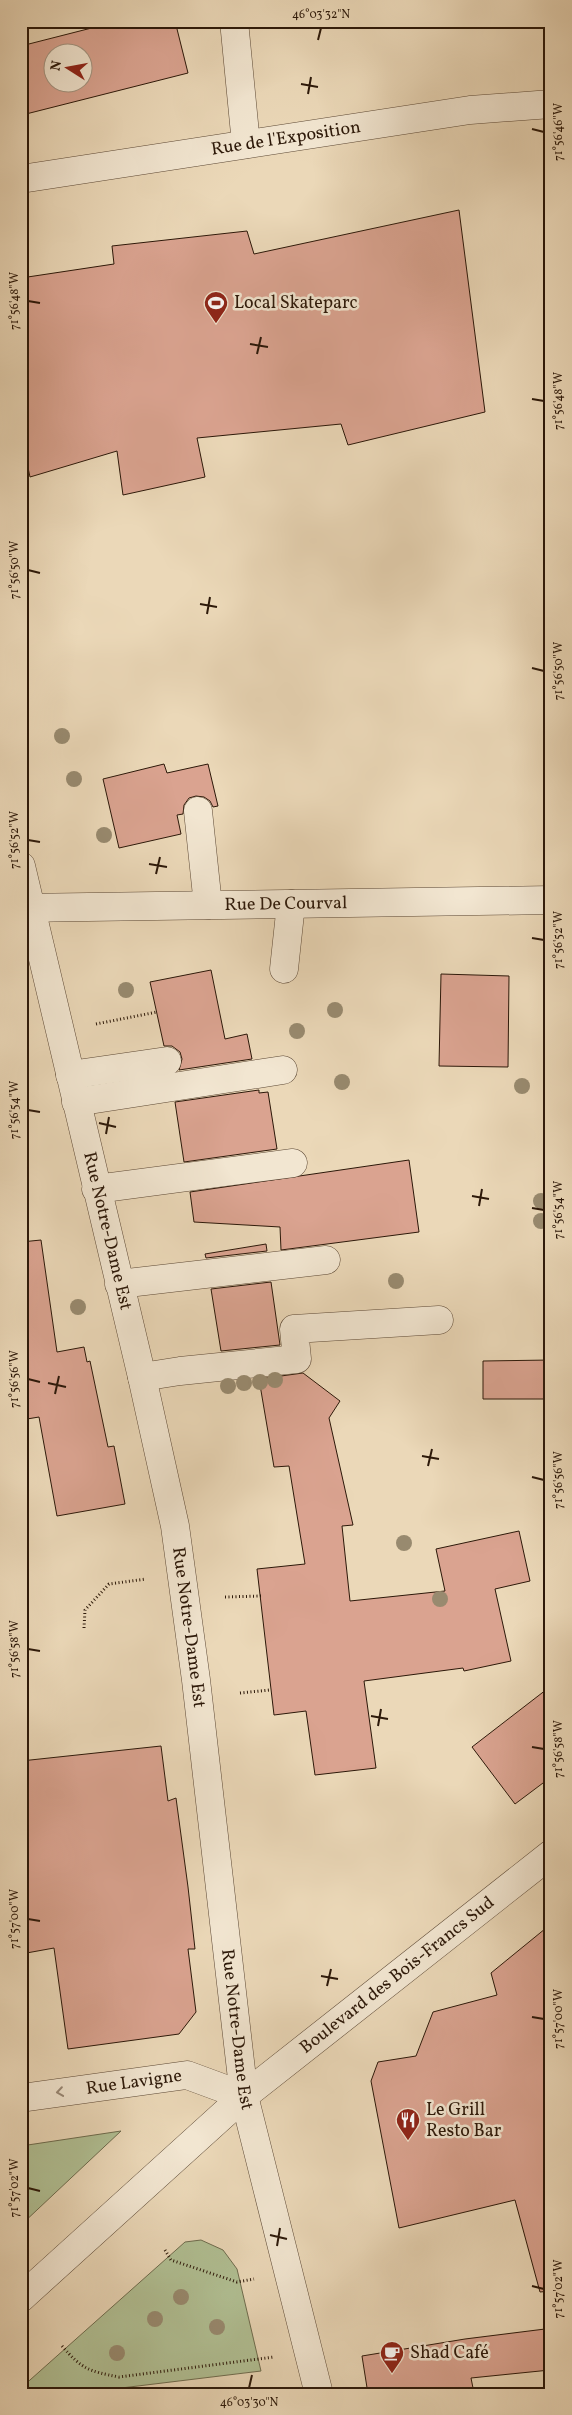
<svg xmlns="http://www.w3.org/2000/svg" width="572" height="2415" viewBox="0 0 572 2415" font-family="Vollkorn,serif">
	<rect width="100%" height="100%" fill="#ebd8b8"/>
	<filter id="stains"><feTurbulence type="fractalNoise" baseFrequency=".004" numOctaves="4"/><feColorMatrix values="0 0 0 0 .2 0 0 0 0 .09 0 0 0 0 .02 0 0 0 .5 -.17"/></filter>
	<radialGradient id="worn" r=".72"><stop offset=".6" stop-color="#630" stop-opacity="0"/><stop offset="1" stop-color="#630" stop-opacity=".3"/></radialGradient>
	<path fill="#b1c094" stroke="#6e6c4e" d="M121,2131L21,2225V2146Z
		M201,2240L223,2250L237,2269L261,2371L72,2394H21V2388L185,2242Z"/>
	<path fill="#daa390" stroke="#2c1809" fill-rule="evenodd" d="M119,21H175L188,73L26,114L21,94V46ZM52,52H82V82H52Z
		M459,210L485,412L348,445L341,424L197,438L205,477L123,495L117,451L30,477L21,435V278L114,264L112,246L247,231L254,254Z
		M164,764L167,773L208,764L218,806L213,807L210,801L204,797L196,796L189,798L184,805L183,814L177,815L181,834L119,848L103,779Z
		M211,970L225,1039L247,1034L252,1059L179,1070L182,1059L180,1052L172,1046H164L150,982Z
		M441,974L509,976L508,1067L439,1066Z
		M259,1090V1093L268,1092L277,1149L184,1162L175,1102Z
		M409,1160L419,1232L281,1250L280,1227L194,1222L190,1192Z
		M41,1240L57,1352L84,1347L87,1362L90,1361L108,1447L114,1446L125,1504L57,1516L39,1417L21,1420V1242Z
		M266,1244L267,1251L206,1258L205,1254Z
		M271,1282L280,1345L221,1351L211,1289Z
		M551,1360V1399H483V1361Z
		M303,1373L340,1401L329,1418L353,1525L342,1526L350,1601L445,1591L436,1549L519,1531L530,1581L495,1589L511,1661L464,1671L463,1668L364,1681L376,1768L315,1775L306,1711L274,1715L257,1569L305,1564L289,1466L274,1467L259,1379Z
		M551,1686V1777L515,1804L472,1747Z
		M161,1746L168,1801L176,1798L188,1887L195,1949H188L196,2012L179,2034L68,2049L54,1948L21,1954V1761Z
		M551,1924V2291L540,2292L515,2200L399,2228L371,2081L378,2062L416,2056L433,2012L497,1995L491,1973Z
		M545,2329L550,2370L471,2378L473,2388L448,2394H368L362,2356L465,2339Z"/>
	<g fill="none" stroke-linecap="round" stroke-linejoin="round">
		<g stroke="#5c4835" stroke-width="29">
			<g id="minor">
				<path d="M234,21L246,144"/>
				<path id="s1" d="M21,179L470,110L551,104"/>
				<path d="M198,811L208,905"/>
				<path id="s2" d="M21,866L142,1377L175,1526L196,1680L244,2096L319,2394"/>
				<path id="s3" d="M21,908L551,900"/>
				<path d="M284,969L291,904"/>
				<path d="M70,1075L167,1061"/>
				<path d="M76,1102L283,1070"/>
				<path d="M96,1189L293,1163"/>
				<path d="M119,1284L326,1260"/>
				<path d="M142,1377L180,1371L297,1359L294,1329L439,1320"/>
				<path id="s4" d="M21,2098L187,2075L244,2096"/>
				<path id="s5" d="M21,2298L244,2096L551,1854"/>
			</g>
		</g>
		<path stroke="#2c1809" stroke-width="3" stroke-dasharray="1 2.5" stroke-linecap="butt" d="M96,1024L157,1012
			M225,1597L261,1596
			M84,1628L85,1610L109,1584L146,1579
			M240,1693L270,1690
			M165,2250L171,2260L237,2282L254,2279
			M62,2346C82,2369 88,2371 119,2377L274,2357"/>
		<use href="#minor" stroke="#f2e6d1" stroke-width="28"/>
	</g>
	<g fill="#988a6f">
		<circle cx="62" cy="736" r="8"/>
		<circle cx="74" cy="779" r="8"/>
		<circle cx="104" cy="835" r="8"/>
		<circle cx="126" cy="990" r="8"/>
		<circle cx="335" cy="1010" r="8"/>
		<circle cx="297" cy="1031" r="8"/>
		<circle cx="342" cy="1082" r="8"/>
		<circle cx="522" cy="1086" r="8"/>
		<circle cx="541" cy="1201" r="8"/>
		<circle cx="541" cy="1221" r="8"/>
		<circle cx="396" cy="1281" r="8"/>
		<circle cx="78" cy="1307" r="8"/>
		<circle cx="275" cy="1380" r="8"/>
		<circle cx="260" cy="1382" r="8"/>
		<circle cx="244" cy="1383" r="8"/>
		<circle cx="228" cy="1386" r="8"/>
		<circle cx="404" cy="1543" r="8"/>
		<circle cx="440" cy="1599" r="8"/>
		<circle cx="181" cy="2297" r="8"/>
		<circle cx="155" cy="2319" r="8"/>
		<circle cx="217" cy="2327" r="8"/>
		<circle cx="117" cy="2353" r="8"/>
	</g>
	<defs><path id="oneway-chevron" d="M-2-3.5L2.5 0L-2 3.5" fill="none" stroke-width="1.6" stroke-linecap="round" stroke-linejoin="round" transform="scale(1.25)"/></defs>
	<use stroke="#998977" href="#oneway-chevron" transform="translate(60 2092) rotate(172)"/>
	<path fill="none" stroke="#2c1809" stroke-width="2" d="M318,40L321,28M301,84L318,87M308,94L311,77M532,129L544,132M28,301L40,303M250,344L268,347M257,354L261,337M532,399L544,401M28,570L40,573M200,604L217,607M207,614L210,597M532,668L544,671M28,840L40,842M149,864L167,867M156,874L160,857M532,938L544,940M28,1110L40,1112M99,1123L116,1127M106,1134L109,1117M472,1196L489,1199M479,1206L482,1189M532,1208L544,1210M28,1379L40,1382M48,1383L66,1387M55,1394L59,1376M422,1456L439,1459M428,1466L432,1449M532,1477L544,1480M28,1649L40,1651M371,1716L388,1719M378,1726L381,1709M532,1747L544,1749M28,1919L40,1921M321,1976L338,1979M327,1986L331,1969M532,2017L544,2019M28,2188L40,2191M270,2235L287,2239M277,2246L280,2228M532,2286L544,2289M249,2388L252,2375"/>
	<defs>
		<g id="stadium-pin" transform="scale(1.25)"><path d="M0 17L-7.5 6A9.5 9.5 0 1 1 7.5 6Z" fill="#8f2418" stroke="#f2e6d1"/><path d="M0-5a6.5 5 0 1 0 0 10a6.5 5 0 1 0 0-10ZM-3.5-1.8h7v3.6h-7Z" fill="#fff"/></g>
		<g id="restaurant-pin" transform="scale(1.25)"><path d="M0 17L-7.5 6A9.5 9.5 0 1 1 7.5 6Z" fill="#8f2418" stroke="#f2e6d1"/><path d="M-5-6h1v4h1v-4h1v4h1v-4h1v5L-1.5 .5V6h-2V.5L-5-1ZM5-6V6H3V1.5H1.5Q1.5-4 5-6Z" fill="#fff"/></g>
		<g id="cafe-pin" transform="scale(1.25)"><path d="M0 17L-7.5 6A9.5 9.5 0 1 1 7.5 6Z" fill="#8f2418" stroke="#f2e6d1"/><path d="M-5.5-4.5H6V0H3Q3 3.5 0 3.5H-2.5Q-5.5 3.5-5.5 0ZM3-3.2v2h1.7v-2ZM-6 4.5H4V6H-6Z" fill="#fff"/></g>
	</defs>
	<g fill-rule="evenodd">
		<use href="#stadium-pin" x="216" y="303"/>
		<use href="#restaurant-pin" x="408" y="2120"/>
		<use href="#cafe-pin" x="392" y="2353"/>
	</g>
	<g text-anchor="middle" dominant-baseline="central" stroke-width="5" stroke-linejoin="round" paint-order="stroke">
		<g font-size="18" fill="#2c1809" stroke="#f2e6d1">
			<text stroke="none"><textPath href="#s1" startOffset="268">Rue de l'Exposition</textPath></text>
			<text stroke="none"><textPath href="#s3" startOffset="265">Rue De Courval</textPath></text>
			<text stroke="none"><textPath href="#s2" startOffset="375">Rue Notre-Dame Est</textPath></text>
			<text stroke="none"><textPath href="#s2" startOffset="780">Rue Notre-Dame Est</textPath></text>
			<text stroke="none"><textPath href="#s5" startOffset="496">Boulevard des Bois-Francs Sud</textPath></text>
			<text stroke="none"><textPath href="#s2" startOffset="1185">Rue Notre-Dame Est</textPath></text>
			<text stroke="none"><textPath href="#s4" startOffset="114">Rue Lavigne</textPath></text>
		</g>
		<g font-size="18" fill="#2c1809" stroke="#f2e6d1" text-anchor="start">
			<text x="234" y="303">Local Skateparc</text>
			<text x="426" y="2110">Le Grill<tspan x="426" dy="21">Resto Bar</tspan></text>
			<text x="410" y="2353">Shad Café</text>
		</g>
	</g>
	<rect width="572" height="2415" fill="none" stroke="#ebd8b8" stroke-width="55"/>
	<g transform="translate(68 68) rotate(281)"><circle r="24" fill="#f2e6d1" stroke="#a39481"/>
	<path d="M0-4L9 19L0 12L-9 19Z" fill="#8f2418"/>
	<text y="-8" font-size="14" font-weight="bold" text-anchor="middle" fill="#2c1809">N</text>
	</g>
	<rect x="28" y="28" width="516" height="2360" fill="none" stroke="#2c1809" stroke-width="2"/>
	<g font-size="12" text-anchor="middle" fill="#2c1809">
		<text x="321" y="18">46°03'32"N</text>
		<text transform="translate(558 132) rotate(-90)" y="4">71°56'46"W</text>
		<text transform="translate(14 301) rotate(-90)" y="4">71°56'48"W</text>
		<text transform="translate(558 401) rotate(-90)" y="4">71°56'48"W</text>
		<text transform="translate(14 570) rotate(-90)" y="4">71°56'50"W</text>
		<text transform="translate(558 671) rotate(-90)" y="4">71°56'50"W</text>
		<text transform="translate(14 840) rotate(-90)" y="4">71°56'52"W</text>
		<text transform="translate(558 940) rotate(-90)" y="4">71°56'52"W</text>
		<text transform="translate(14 1110) rotate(-90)" y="4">71°56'54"W</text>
		<text transform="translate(558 1210) rotate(-90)" y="4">71°56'54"W</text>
		<text transform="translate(14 1379) rotate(-90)" y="4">71°56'56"W</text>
		<text transform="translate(558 1480) rotate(-90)" y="4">71°56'56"W</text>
		<text transform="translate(14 1649) rotate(-90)" y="4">71°56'58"W</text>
		<text transform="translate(558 1749) rotate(-90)" y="4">71°56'58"W</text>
		<text transform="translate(14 1919) rotate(-90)" y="4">71°57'00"W</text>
		<text transform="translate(558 2019) rotate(-90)" y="4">71°57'00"W</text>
		<text transform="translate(14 2188) rotate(-90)" y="4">71°57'02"W</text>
		<text transform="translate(558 2289) rotate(-90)" y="4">71°57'02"W</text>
		<text x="249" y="2406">46°03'30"N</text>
	</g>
	<rect width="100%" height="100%" filter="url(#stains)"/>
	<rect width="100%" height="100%" fill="url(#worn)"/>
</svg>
